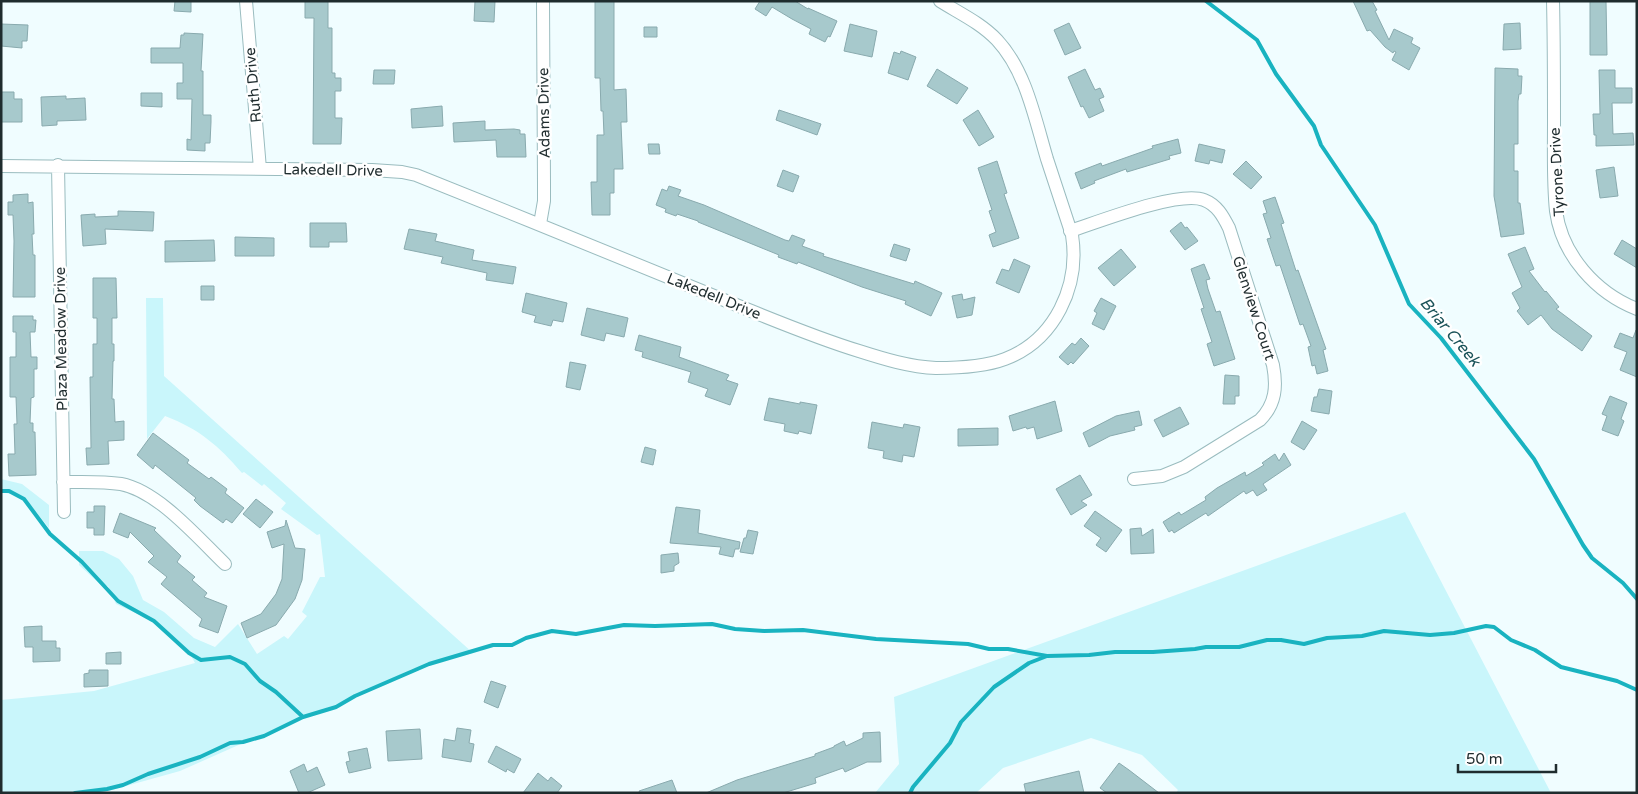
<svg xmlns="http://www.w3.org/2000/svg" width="1638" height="794" viewBox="0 0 1638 794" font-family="'Varela Round',sans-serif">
	<rect width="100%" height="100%" fill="#f0fdff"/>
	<path fill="#c9f6fb" d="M146,298H163L164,376L473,653L412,669L353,698L295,720L180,771L101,793H1V700L94,691L195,663L189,652L157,623L116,604L108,586L101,585L79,565V551H103L119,559L133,576L143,600L164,612L194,638L215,647L238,624L257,654L284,636L288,639L307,616L302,612L320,577H325L320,534L317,535L281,509L286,503L264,484L262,486L244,472L242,473C218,445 199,429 165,416L147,439Z
		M1,479L22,484L49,505V528L32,507L16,495L1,492Z
		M1405,512L1551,793H1176L1178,790L1142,755L1091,738L1003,768L976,793H875L899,764L894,697Z"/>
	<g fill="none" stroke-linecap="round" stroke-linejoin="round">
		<path stroke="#19b3c0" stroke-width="4" d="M1206,1L1257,40L1276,74L1314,126L1321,145L1375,225L1409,304L1441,338L1534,459L1583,545L1592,558L1623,583L1637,599
			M1,491H9L24,499L50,534L82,562L118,601L154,621L189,653L201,660L230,657L245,664L260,681L276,692L303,717
			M75,793L107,789L123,785L148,774L200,757L230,743L243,742L264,736L303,717L336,707L355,696L429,664L493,645H512L526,638L552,631L576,634L624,625L655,626L712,624L735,629L764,631L803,630L876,639L968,644L989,649H1008L1047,656
			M910,793L913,787L950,743L961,722L994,687L1029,663L1047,656L1089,655L1115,652H1153L1195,649L1206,647H1239L1267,640H1281L1304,644L1327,638L1362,636L1384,631L1430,635L1454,633L1486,626L1494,627L1511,640L1535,650L1561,667L1617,681L1637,690"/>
	</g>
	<path fill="#a7c9cc" stroke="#89aaae" d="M175,1H191V12L174,11Z
		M305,1H328V28H332V73H335V78H341V91H335V118H342L341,144H313L314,18H305Z
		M475,1H495L494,22L474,21Z
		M595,1H614V90L626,89L627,122H621V124L623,169H614V193H610V215H592L591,182H597V135H604L603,111H601L600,78H595Z
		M760,1H795L808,9V8L837,21L830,37L828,36L825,42L809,34L811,29L792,19L772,7L766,16L755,9Z
		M1353,1H1372L1377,10L1375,11L1389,40L1394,29L1413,38L1411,43L1420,48L1409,70L1392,60L1396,52L1394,51L1393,53L1385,47L1370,30L1367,31Z
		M1590,1H1606L1607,55H1590Z
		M1069,23L1081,48L1065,55L1054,30Z
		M1520,23L1521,49L1503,50L1504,24Z
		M1,24L28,25L27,41H22V48L1,46Z
		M850,24L877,31L872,57L844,51Z
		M644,27H657V37H644Z
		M184,33L203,34L201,71H203V115H211V122L210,143H205V151L187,150V139L191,140L192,99H177V83H183V63H151V48H180L181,35H184Z
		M901,51L916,57L908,80L888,73L894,52L900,54Z
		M1495,68L1518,69V76H1522L1521,94H1519L1518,101V144H1514V171H1518V203H1520L1524,234L1501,237L1494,196Z
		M937,69L968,88L957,104L927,86Z
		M1085,69L1095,90L1100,88L1104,97L1099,99L1104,111L1089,118L1083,106L1081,107L1068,77Z
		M374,70H395L394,84H373Z
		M1599,70H1615V88H1632V103H1612L1613,134L1633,133L1634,145L1596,146V135H1594L1593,114H1600Z
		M1,92H14V99H22V122H1Z
		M141,93H162V107L141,106Z
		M66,96V99L85,98L86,120L57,121V125L42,126L41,97Z
		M442,106L443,126L412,128L411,109Z
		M779,110L821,124L817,135L776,120Z
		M978,110L994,137L979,146L963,120Z
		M485,121V130L514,129L520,130V134H525L526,157H497L496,140L454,142L453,123Z
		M1178,139L1181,153L1169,156L1170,159L1127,172L1126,169L1094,181L1095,183L1081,189L1075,173L1101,163L1102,166L1153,148L1152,146Z
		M648,144H659L660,154H649Z
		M1199,144L1225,150L1222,163L1210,160L1209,164L1195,161Z
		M997,161L1007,193L1004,194L1019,238L993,247L989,235L996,232L989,211L992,210L978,168Z
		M1246,161L1262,177L1251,189L1233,174Z
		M1614,167L1618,196L1600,198L1596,170Z
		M783,170L799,176L793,192L777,186Z
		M669,186L681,190L678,196L704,205L785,240L789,241L792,235L805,240L802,246L824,254L823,256L914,284L915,281L942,293L931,316L905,304L906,301L862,287L798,262L797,264L778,257L779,255L698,222V221L677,214L676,216L665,212L666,209L656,205L662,189L667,191Z
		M28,194V203L33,202L34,234H32L33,255H35V297H13L14,241L13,215H8V202H13V195Z
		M1275,197L1284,223L1281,224L1296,271L1298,270L1326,349L1323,350L1328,371L1317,374L1315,365L1312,366L1308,347L1311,346L1303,324L1300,325L1280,265L1276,266L1267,239L1271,238L1263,214L1267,213L1263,201Z
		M118,211L154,212L153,231L105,229L106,244L83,246L81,215L95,214V217L118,216Z
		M1181,222L1185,228L1187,227L1198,241L1185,250L1170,231Z
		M310,223H346L347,242H329V247H310Z
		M409,229L437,234L435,241L474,250L472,260L516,267L513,284L486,280L487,273L441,263L443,257L404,249Z
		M235,237L274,238V256H235Z
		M214,240L215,261L165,262V241Z
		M1622,240L1637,249V268L1614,254Z
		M894,244L910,249L906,261L890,256Z
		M1525,247L1534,269L1529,271L1545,292L1546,291L1559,307L1556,309L1592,336L1582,351L1552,329L1541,315L1528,325L1517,311L1520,308L1512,293L1522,287L1508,254Z
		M1121,249L1136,267L1114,286L1098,268Z
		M1014,259L1030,266L1019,293L996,283L1002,269L1009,271Z
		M1204,264L1210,279L1206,280L1208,289L1216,312L1220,311L1235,359L1214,366L1207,344L1212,342L1201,309L1204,308L1191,269Z
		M93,278H116L117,318H112V344H114V361H113L112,399H114L115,422L124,421V440L108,441L109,464L87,465L86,448H91L90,377H93V344H97V318H93Z
		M201,286H214V300H201Z
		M526,293L567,303L563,322L553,320L551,326L534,322L536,316L522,312Z
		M962,294L963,300L975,297L972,315L957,318L952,296Z
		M1101,298L1116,306L1104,330L1092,324L1097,313L1094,311Z
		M587,308L628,318L624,337L606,333L604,341L581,335Z
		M13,316H33V320H36L35,332H30L31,357H37V369H34V397L31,398L30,423H33V432H35L36,475L9,476L8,454H15L14,424H17L16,397H10V357H16V332H13Z
		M1636,330H1637V377L1620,370L1627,352L1614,347L1620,333L1633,338Z
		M639,335L681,347L679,357L729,375L726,380L738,384L730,405L705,396L708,389L688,382L691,372L642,357L643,352L635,350Z
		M1081,338L1089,346L1073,364L1071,362L1068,365L1059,357L1072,343L1075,345Z
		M570,362L586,365L580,390L566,387Z
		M1225,375L1239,376V396H1235V404H1223Z
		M1319,389L1332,391L1329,414L1311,411L1314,397H1317Z
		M1610,396L1627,403L1621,419L1624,421L1618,436L1602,430L1607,416L1602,414Z
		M769,398L800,404V402L817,405L811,434L799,431L798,434L784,431L785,424L764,420Z
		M1055,401L1062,431L1037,439L1034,427L1027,429L1026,427L1013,431L1009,416Z
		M1180,407L1189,424L1163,437L1154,420Z
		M1139,411L1142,425L1134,427L1135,430L1110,436L1089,447L1083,433L1116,416Z
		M1302,421L1317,430L1304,450L1291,442Z
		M872,422L903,428L904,424L920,427L914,457L903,455L902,462L883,458L884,451L868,448Z
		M998,428V445L958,446V429Z
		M153,433L189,460L187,463L209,479L211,477L227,489L225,493L244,508L232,523L226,519L223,523L200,506L194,500L196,498L155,465L153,469L137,455Z
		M645,447L656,450L653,465L641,462Z
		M1284,453L1291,465L1263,484L1267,490L1257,496L1253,490L1246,494L1244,491L1208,516L1206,513L1174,533L1172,530L1169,532L1163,522L1179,512L1181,515L1206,500L1205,497L1217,488L1245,472L1246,476L1264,465L1262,463L1275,454L1279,461Z
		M1080,475L1092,495L1081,501L1087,505L1071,515L1056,489Z
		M256,499L273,512L260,528L243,514Z
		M94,506H105L104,535H94V528H87V512H94Z
		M676,507L700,510L698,533L740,542L739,549H735L733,557L719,554L721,547L670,543Z
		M1095,511L1122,530L1106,552L1096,545L1101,538L1084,526Z
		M120,513L156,528L154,530L181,556L177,562L195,577L192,580L207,593L204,597L227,606L218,633L199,626L202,619L161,584L167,577L148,562L154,556L130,532L128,538L113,532Z
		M286,520L295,548L305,549L302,580L295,599L276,625L247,638L241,623L261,614L276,594L282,579L284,544L272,548L267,532L285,526Z
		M1141,528L1142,536L1153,529L1154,553L1131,554L1130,529Z
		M748,530L758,532L753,554L740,552L744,538H746Z
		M678,553L679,563L674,566V571L661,573V555Z
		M42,626V641H56V648H60V661L33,662V647H25L24,627Z
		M121,652V664H106V653Z
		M89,670H108V686L84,687V674L89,673Z
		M491,681L506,686L498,708L484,702Z
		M457,728L471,730L469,743L474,744L471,762L442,757L444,739L455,741Z
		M420,729L422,759L388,761L386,731Z
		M880,732L881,762H867L845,772L843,768L815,778L816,783L783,793H706L737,780L815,756V754L834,747V746L844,741L846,746L863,738V733Z
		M496,746L521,759L514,773L507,769L506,772L488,762Z
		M367,748L371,768L349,773L346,762L350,761L348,752Z
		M1119,763L1129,770L1159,793H1107L1100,788Z
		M304,764L307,772L317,767L325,785L307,793H299L290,771Z
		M1079,771L1084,793H1026L1024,784Z
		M538,773L548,781L551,777L562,786L557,793H523Z
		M672,780L677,793H640L639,791Z"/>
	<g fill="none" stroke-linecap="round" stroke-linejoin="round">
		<g stroke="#9abcbf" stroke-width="14">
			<path id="minor" d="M246,1L260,169
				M1553,1C1554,42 1554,82 1554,123C1554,152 1553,182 1556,211C1562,255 1596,293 1637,309
				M58,165L64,512
				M1,166L372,170L402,172L416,175C519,216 621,258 724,300C769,318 813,337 859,351C884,359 910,367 936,368C958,368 984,367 1005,359C1055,340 1080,286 1072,235C1064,210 1055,184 1047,159C1035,119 1026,71 997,40C981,23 959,13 940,1
				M540,224L544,201V184L543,1
				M1070,231C1098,222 1179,190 1204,200C1217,205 1223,216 1229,228L1273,365C1277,386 1276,404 1260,420L1184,467L1162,476L1134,479
				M63,482C82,482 102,481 121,484C158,491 198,538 225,564"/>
		</g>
		<use href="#minor" stroke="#fff" stroke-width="12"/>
	</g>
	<g text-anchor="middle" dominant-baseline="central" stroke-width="5" stroke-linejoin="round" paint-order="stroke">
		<g font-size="15" fill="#1f2c2e" stroke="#fff">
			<text transform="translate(253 85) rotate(-95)">Ruth Drive</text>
			<text transform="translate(544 113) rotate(-91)">Adams Drive</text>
			<text transform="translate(333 170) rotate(1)">Lakedell Drive</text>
			<text transform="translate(1557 172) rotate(-93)">Tyrone Drive</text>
			<text transform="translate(714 296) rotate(22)">Lakedell Drive</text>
			<text transform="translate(1254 308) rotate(72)">Glenview Court</text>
			<text transform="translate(61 339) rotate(-91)">Plaza Meadow Drive</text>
		</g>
		<g font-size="16" font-style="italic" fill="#1b5359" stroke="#fff">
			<text transform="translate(1450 332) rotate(50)">Briar Creek</text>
		</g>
	</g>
	<rect width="1638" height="794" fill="none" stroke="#1f2c2e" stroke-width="5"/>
	<path d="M1458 764v8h98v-8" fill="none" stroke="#1f2c2e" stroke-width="2.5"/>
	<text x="1466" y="764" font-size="15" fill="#1f2c2e" stroke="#ffffff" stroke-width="4" paint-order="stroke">50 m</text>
</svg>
